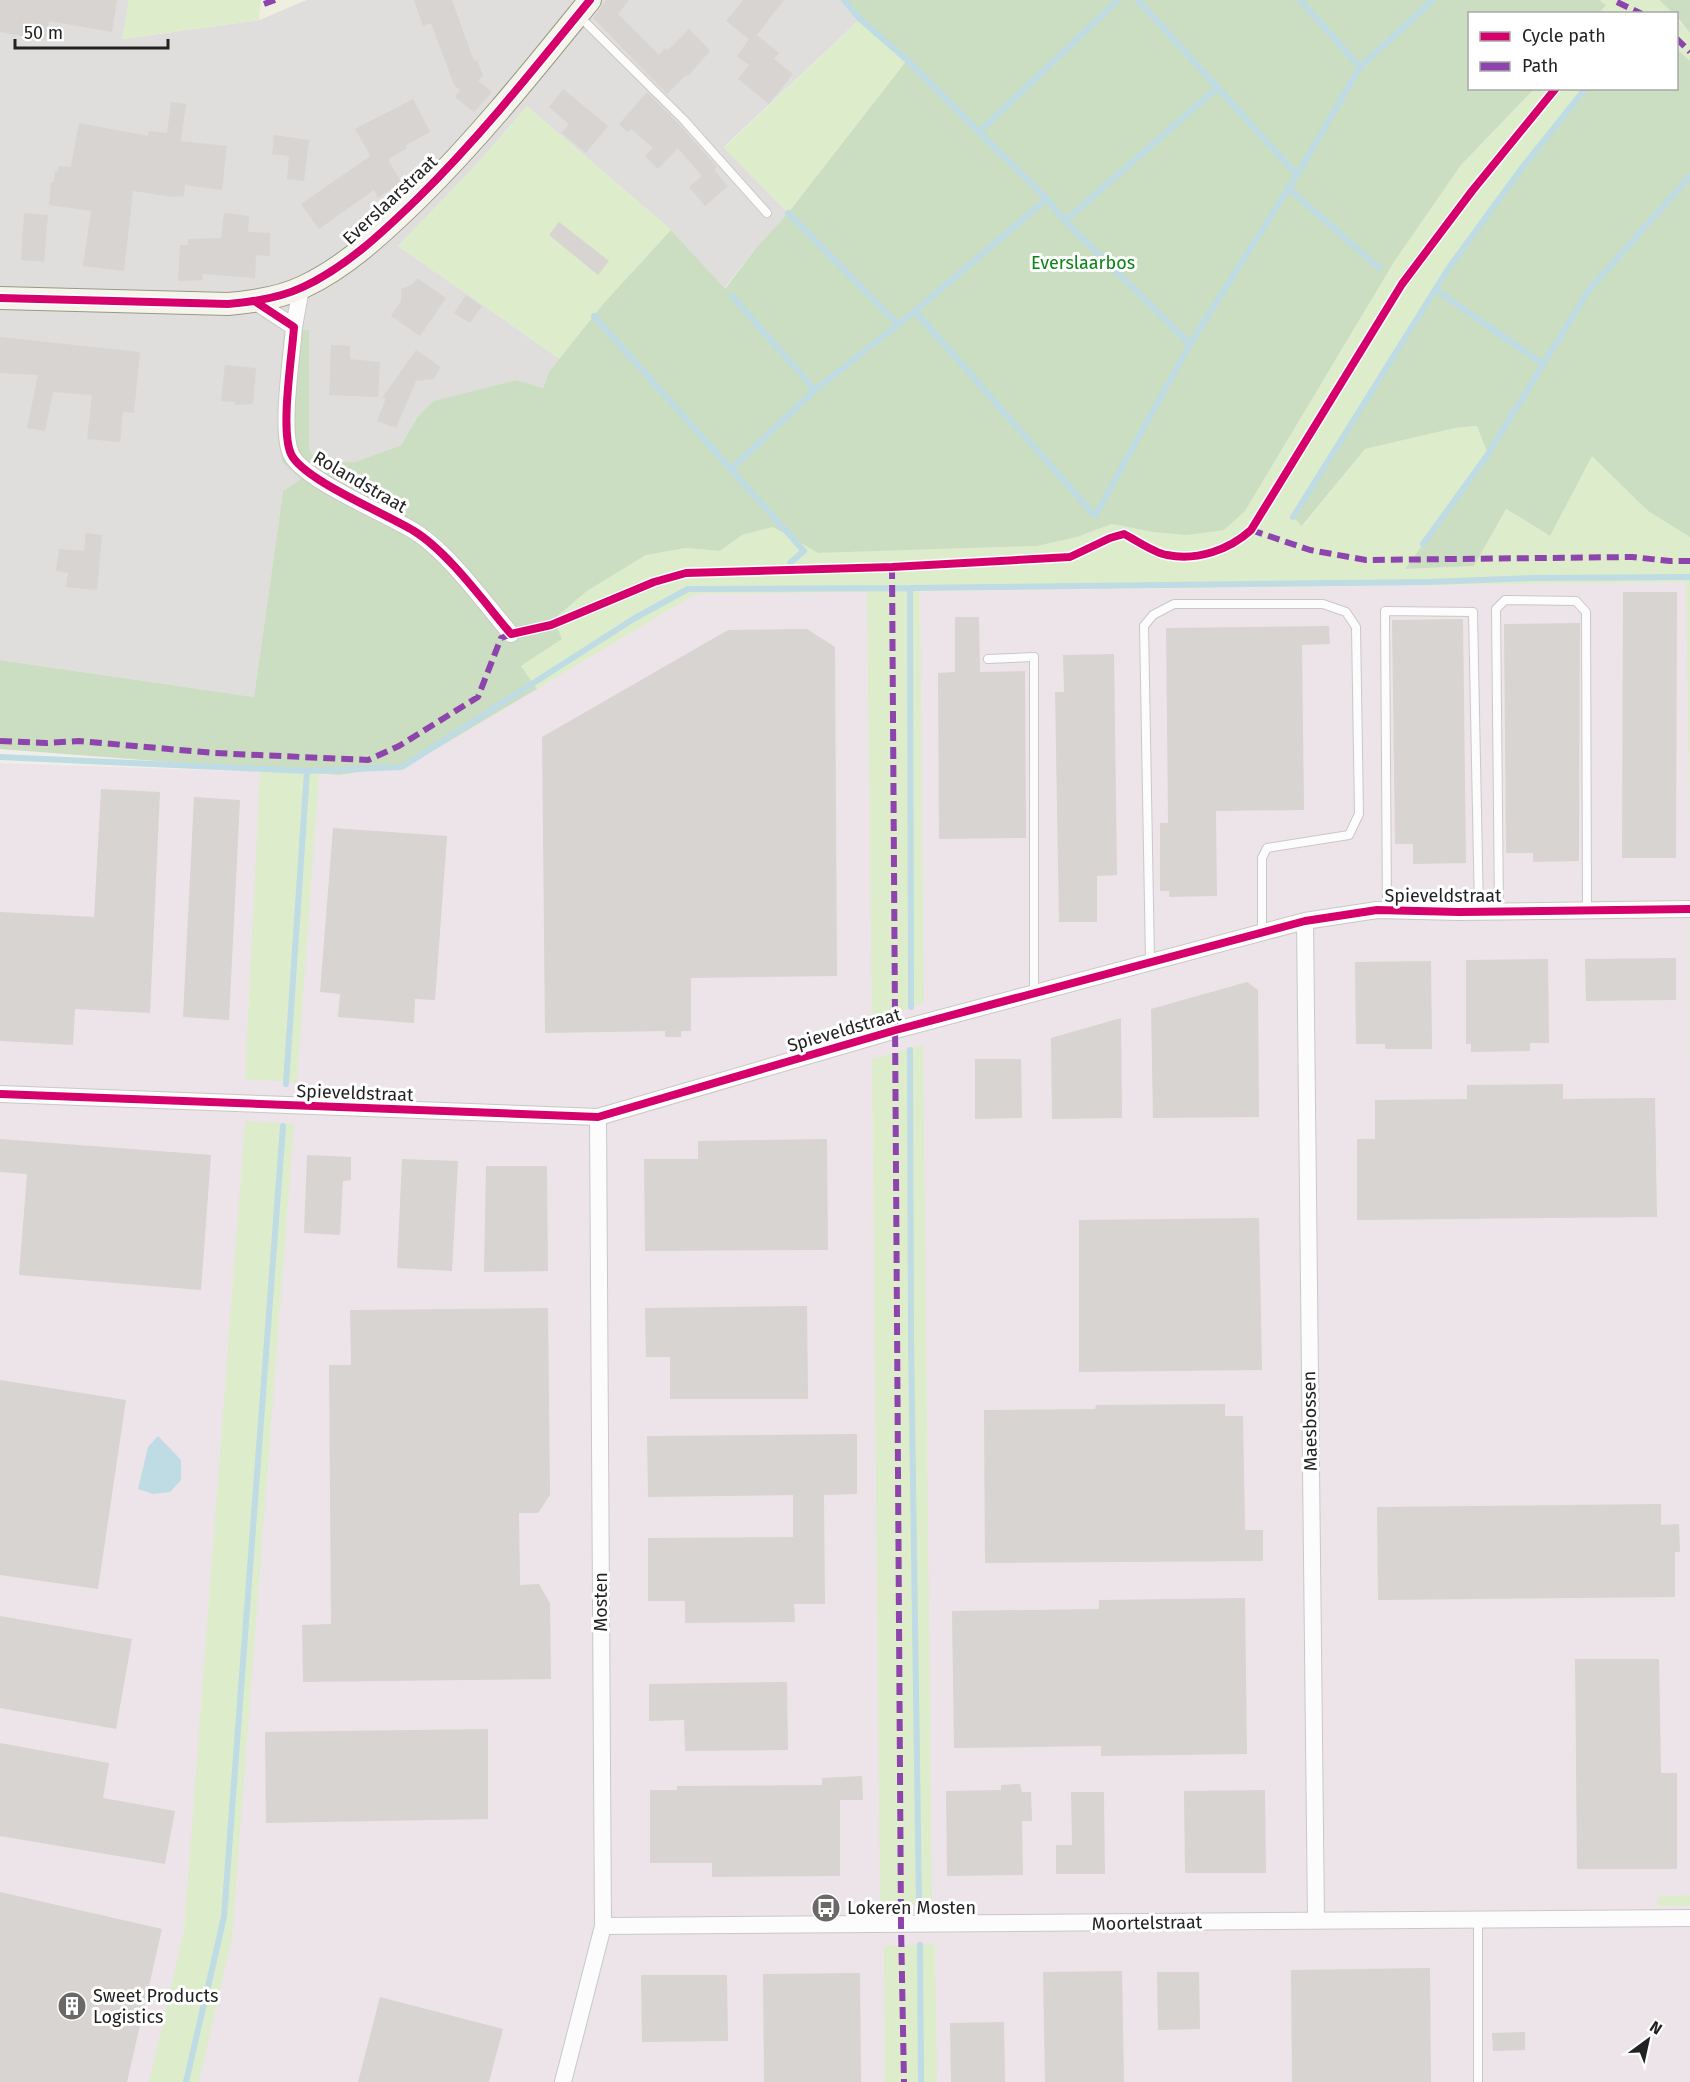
<svg xmlns="http://www.w3.org/2000/svg" width="1690" height="2082" viewBox="0 0 1690 2082" font-family="'Fira Sans',sans-serif">
	<rect width="100%" height="100%" fill="#f0eeeb"/>
	<path fill="#dfdedc" d="M0,0H129L123,39L259,20L306,0H844L860,19L724,147L788,213L756,248L724,289L671,230L527,106L477,164L398,246L560,359L549,372L543,388L517,380L466,395L418,416L401,445L355,462H323L314,457L309,448V330L284,329L302,479L283,491L254,697L0,660Z"/>
	<path fill="#ede4e9" d="M1690,582V2082H0V763L339,775L411,764L696,594Z"/>
	<path fill="#efefdf" d="M261,0H306L259,20Z"/>
	<path fill="#ddeccb" d="M129,0H261L259,20L122,39Z
		M1599,0H1659L1673,13H1636L1632,11L1631,13H1599L1606,5Z
		M1676,18L1690,33V61L1677,49Z
		M860,19L907,60L788,213L724,148Z
		M1534,89H1586L1521,169L1448,269L1293,517L1303,526L1365,449L1455,428L1478,426L1488,454L1405,569L1474,566L1505,509L1550,536L1592,455L1648,511L1690,537V845L1686,582L920,591L924,1003L872,1020L867,592L696,594L537,689L521,666L562,639L554,619L587,591L646,555L686,548L720,551L742,535L773,527L818,553L1037,546L1077,537L1112,524L1153,532L1224,530L1245,511L1394,262L1461,165Z
		M527,106L671,230L603,304L560,359L398,246L477,164Z
		M260,772L319,774L297,1082L245,1079Z
		M1689,920H1690V1129Z
		M923,1045L932,1905L880,1904L872,1059Z
		M245,1121L294,1124L232,1938L199,2082H149L184,1931Z
		M1690,1895V1906H1658V1897Z
		M935,1944L937,2082H885L884,1946Z"/>
	<path fill="#cbdec1" d="M844,0H1599L1606,5L1599,13L1470,14V88L1534,89L1461,165L1394,262L1245,511L1224,530L1187,535L1153,532L1112,524L1077,537L1037,546L818,553L773,527L742,535L720,551L686,548L646,555L587,591L554,619L562,639L521,666L537,689L411,764L339,775L0,749V660L254,697L283,491L301,479L283,463L278,442L284,329L309,330V448L314,457L323,462H355L401,445L418,416L434,401L517,380L543,388L549,372L603,304L671,230L725,289L756,248L788,213L907,60L860,19Z
		M1659,0H1690V33L1677,17L1676,14L1673,13Z
		M1677,49L1690,61V537L1648,511L1592,456L1550,536L1506,509L1474,566L1405,569L1488,454L1477,426L1455,428L1365,449L1302,526L1293,517L1448,269L1521,169L1586,89L1676,88Z"/>
	<path fill="#bfdbe3" d="M158,1436L181,1460V1480L170,1492L153,1494L138,1489L148,1447Z"/>
	<g fill="none" stroke-linecap="round" stroke-linejoin="round">
		<path stroke="#bfdbe3" stroke-width="6" d="M844,0L860,19L907,60L979,132
			M1138,0L1297,175
			M1300,0L1360,67
			M1288,188L1379,268
			M1047,199L1065,221L1190,344
			M788,213L898,324
			M1065,221L1217,88
			M1436,290L1543,364
			M732,296L815,390
			M915,311L1095,516L1190,344L1297,175L1360,67L1433,0
			M594,316L804,551L790,563
			M731,469L815,390L915,311L1047,199L979,132L1118,0
			M1293,517L1448,269L1521,169L1586,88
			M1423,544L1488,454L1589,290L1690,176
			M0,757L307,771
			M911,1007L910,588L1429,582L1533,578L1690,577
			M910,1050L911,1339L919,1904
			M286,1084L307,771L402,767L635,618L688,589L910,588
			M920,1945L921,2082
			M186,2082L224,1917L283,1126"/>
	</g>
	<path fill="#d7d4d2" d="M0,0H117L112,32L49,21L45,40L0,32Z
		M414,0H452L474,61L477,60L483,75L478,81L492,92L474,112L455,97L460,90L454,85L431,23L423,26Z
		M606,0H629L618,14L659,55L666,48L668,50L689,29L710,51L688,76L686,75L667,94L593,18Z
		M743,0H784L757,35L779,53L774,59L793,74L769,104L738,79L749,65L737,56L749,39L726,21Z
		M563,89L608,126L586,153L562,133L569,124L549,107Z
		M647,92L679,124L717,167L714,170L728,186L705,206L689,187L702,176L678,148L658,169L645,156L653,148L631,129L627,132L619,124Z
		M413,99L430,132L406,145L407,148L388,159L401,182L378,198L374,190L319,229L301,204L369,157L370,155L355,129Z
		M171,102L186,104L181,141L227,146L222,190L185,185L184,196L174,197L133,191L124,271L83,266L91,211L49,205L51,182H54L55,171L58,172V166L71,167L79,123L148,136L149,131L167,133Z
		M274,135L309,140L304,181L287,179L289,156L272,154Z
		M24,213L48,215L44,262L21,260Z
		M224,213L249,216L248,232L270,233V256L256,255L255,278L202,274L203,280L178,281L180,245H188V239L221,238Z
		M559,222L609,261L598,275L549,235Z
		M417,278L446,298L420,336L391,316L401,301V289L413,284Z
		M466,295L482,306L470,323L454,313Z
		M0,337L140,352L134,413L123,412L120,442L87,439L92,395L53,392L45,431L27,428L38,375L0,373Z
		M331,345L350,346V359L380,362L378,397L329,395Z
		M416,350L441,367L434,379L416,381L396,428L377,421L386,398H382Z
		M225,365L256,368L253,404L236,405L234,402L221,401Z
		M86,533L102,535L97,590L66,587L68,573L56,571L59,549L84,551Z
		M1623,592H1677L1676,858H1622Z
		M955,617H979L980,672L1025,671L1026,838L939,839L938,673L955,672Z
		M1463,619L1466,863L1413,864V844H1395L1392,620Z
		M1580,623L1579,861L1533,862V853H1506L1504,624Z
		M1329,626L1330,644L1302,645L1304,810L1216,811L1217,896L1169,897V891H1160V823H1168L1166,628Z
		M807,629L835,647L837,976L691,978V1031H681V1037H665V1031L545,1033L542,737L728,630Z
		M1114,654L1117,875L1097,876V922H1059L1055,692H1064L1063,655Z
		M101,789L160,792L150,1013L75,1009L73,1045L0,1041V912L94,917Z
		M194,797L240,800L229,1020L183,1017Z
		M333,828L447,836L435,1000L415,999L414,1023L338,1017L340,994L320,992Z
		M1676,958V1000L1586,1001L1585,959Z
		M1548,959L1549,1043H1530V1051L1471,1052V1044H1466V960Z
		M1431,961L1432,1049H1385V1044H1356L1355,962Z
		M1247,982L1258,990L1259,1117L1153,1118L1151,1009Z
		M1121,1018L1122,1118L1052,1119L1051,1038Z
		M975,1059H1021L1022,1118L975,1119Z
		M1563,1084V1099L1655,1098L1657,1217L1357,1220V1139H1375V1100L1467,1099V1085Z
		M0,1139L211,1155L201,1290L19,1275L27,1174L0,1172Z
		M827,1139L828,1250L645,1251L644,1159H698V1141Z
		M307,1155L351,1157V1180L343,1181L340,1235L304,1233Z
		M402,1159L458,1161L452,1271L397,1268Z
		M486,1166H547L548,1271L484,1272Z
		M1259,1218L1262,1370L1079,1372V1220Z
		M807,1306L808,1399H670V1357H646L645,1308Z
		M548,1308L550,1495L538,1513H519L520,1585L539,1584L550,1603L551,1679L303,1682L302,1625L331,1624L329,1365H351L350,1310Z
		M0,1380L126,1400L98,1589L0,1575Z
		M1225,1404V1416H1243L1245,1530H1263V1561L985,1563L984,1410L1095,1409L1096,1405Z
		M857,1434V1494L824,1495L825,1604H794L795,1622L685,1623V1601H648V1538L793,1537V1495L648,1497L647,1436Z
		M1661,1504V1525L1679,1524L1680,1552H1675V1597L1378,1600L1377,1507Z
		M1245,1598L1247,1754L1101,1756V1746L954,1748L952,1611L1099,1609V1600Z
		M0,1616L132,1639L116,1729L0,1708Z
		M1575,1659H1659L1661,1773H1677V1869H1577Z
		M787,1682L788,1750L685,1751L684,1720L649,1721V1684Z
		M488,1729V1819L266,1823L265,1732Z
		M0,1743L109,1763L103,1798L175,1811L165,1864L0,1836Z
		M862,1776L863,1800H840V1876L712,1877V1863H650V1790H677V1786L822,1785V1778Z
		M1020,1784L1022,1792H1031L1032,1821H1022L1023,1875L947,1876L946,1791L1001,1790V1785Z
		M1265,1790L1266,1873H1185L1184,1791Z
		M1071,1792H1104L1105,1874H1056V1845H1072Z
		M0,1892L162,1929L127,2082H0Z
		M1430,1968L1431,2082H1292L1291,1970Z
		M1122,1971L1124,2082H1045L1043,1972Z
		M1157,1972H1199L1200,2029L1158,2030Z
		M860,1973L861,2082H764L763,1974Z
		M641,1975H727L728,2041L642,2042Z
		M380,1997L503,2029L489,2082H358Z
		M1004,2022L1005,2082H951L950,2023Z
		M1525,2032V2050L1493,2051L1492,2033Z"/>
	<g fill="none" stroke-linecap="round" stroke-linejoin="round">
		<g stroke="#c9c8c7" stroke-width="10">
			<path id="lane" d="M578,15L684,120L767,213
				M988,659L1034,657V993
				M1387,911L1385,611L1473,612L1479,911
				M1499,911L1496,609L1505,600L1576,601L1586,612L1587,910
				M1150,961L1144,626L1153,615L1174,604H1323L1346,612L1356,627L1359,814L1349,835L1267,848L1262,858V931
				M1478,1919V2082"/>
		</g>
		<g stroke="#c9c8c7" stroke-width="18">
			<path id="street" d="M256,302L294,327C292,356 280,430 291,454C303,480 387,514 414,531C448,552 484,602 511,634
				M294,327L301,288
				M1305,921L1316,1921
				M0,1094L598,1117L896,1030L1305,921L1377,910L1459,912L1690,909
				M603,1926L1690,1918
				M563,2082L603,1926L598,1117"/>
		</g>
		<g stroke="#999a82" stroke-width="24">
			<path id="secondary" d="M0,298L228,304C253,302 280,298 303,287C346,267 383,232 417,199C480,137 534,69 590,0"/>
		</g>
		<use href="#lane" stroke="#fdfcfc" stroke-width="8"/>
		<use href="#street" stroke="#fdfcfc" stroke-width="16"/>
		<use href="#secondary" stroke="#f4f4ed" stroke-width="22"/>
		<path stroke="#8e44ad" stroke-width="6" stroke-dasharray="12 6" stroke-linecap="butt" d="M1617,2L1642,14
			M264,4L275,0
			M1676,38L1690,52
			M1251,530L1310,550L1366,560L1632,557L1670,561H1690
			M892,567L901,1925L904,2082
			M0,741L46,743L79,741L214,753L368,760L399,746L478,697L501,638L515,633"/>
		<g stroke="#fff" stroke-width="11">
			<path id="cycleway" d="M0,298L228,304C253,302 280,298 303,287C346,267 383,232 417,199C480,137 534,69 590,0
				M256,302L294,327C292,356 280,430 291,454C303,480 387,514 414,531C448,552 484,602 511,634L551,625L654,582L686,573L892,567L1070,557L1110,538L1124,534C1136,540 1154,553 1167,555C1197,561 1229,550 1251,530L1402,284L1472,191L1556,88
				M0,1094L598,1117L896,1030L1305,921L1377,910L1459,912L1690,909"/>
		</g>
		<use href="#cycleway" stroke="#d6006c" stroke-width="8"/>
	</g>
	<defs>
		<g id="bus-disc" transform="scale(1.5)"><circle r="9.5" fill="#6a6968" stroke="#fff"/><path d="M-5-6H5V4H4V6H2V4H-2V6H-4V4H-5ZM-3.5-4V0h7V-4ZM-3.5 1.2v1.5H-2V1.2ZM2 1.2v1.5H3.5V1.2Z" fill="#fff"/></g>
		<g id="building-disc" transform="scale(1.5)"><circle r="9.5" fill="#6a6968" stroke="#fff"/><path d="M-4-6H4V6H1V3H-1V6H-4ZM-2.5-4.3h1.7v1.8h-1.7ZM.8-4.3h1.7v1.8H.8ZM-2.5-1h1.7V.8h-1.7ZM.8-1h1.7V.8H.8Z" fill="#fff"/></g>
	</defs>
	<g fill-rule="evenodd">
		<use href="#bus-disc" x="826" y="1908"/>
		<use href="#building-disc" x="72" y="2006"/>
	</g>
	<g text-anchor="middle" dominant-baseline="central" stroke-width="6" stroke-linejoin="round" paint-order="stroke">
		<g font-size="18" fill="#222" stroke="#fff">
			<text transform="translate(390 200) rotate(-43)">Everslaarstraat</text>
			<text transform="translate(360 482) rotate(30)">Rolandstraat</text>
			<text x="1443" y="896">Spieveldstraat</text>
			<text transform="translate(844 1030) rotate(-16)">Spieveldstraat</text>
			<text transform="translate(355 1093) rotate(2)">Spieveldstraat</text>
			<text transform="translate(1310 1421) rotate(-91)">Maesbossen</text>
			<text transform="translate(601 1602) rotate(-90)">Mosten</text>
			<text transform="translate(1147 1923) rotate(-1)">Moortelstraat</text>
		</g>
		<g font-size="18" fill="#0c8416" stroke="#fff">
			<text x="1083" y="263">Everslaarbos</text>
		</g>
		<g font-size="18" fill="#222" stroke="#fff" text-anchor="start">
			<text x="847" y="1908">Lokeren Mosten</text>
			<text x="93" y="1996">Sweet Products<tspan x="93" dy="21">Logistics</tspan></text>
		</g>
	</g>
	<rect x="1468" y="12" width="210" height="78" fill="#ffffff" stroke="#a7a7a7" stroke-width="1.5"/>
	<rect x="1480" y="32" width="30" height="9" fill="#d6006c" stroke="#a7a7a7" stroke-width="1.5"/>
	<text x="1522" y="42" font-size="18" fill="#222222">Cycle path</text>
	<rect x="1480" y="62" width="30" height="9" fill="#8e44ad" stroke="#a7a7a7" stroke-width="1.5"/>
	<text x="1522" y="72" font-size="18" fill="#222222">Path</text>
	<g transform="translate(1648 2040) rotate(33)" stroke="#ffffff" stroke-width="4.5" paint-order="stroke">
	<path d="M0-4.5L10 22L0 15L-10 22Z" fill="#222222"/>
	<text y="-9" font-size="16" font-weight="bold" text-anchor="middle" fill="#222222">N</text>
	</g>
	<path d="M15 39v9h153v-9" fill="none" stroke="#222222" stroke-width="3"/>
	<text x="24" y="39" font-size="18" fill="#222222" stroke="#ffffff" stroke-width="4.5" paint-order="stroke">50 m</text>
</svg>
